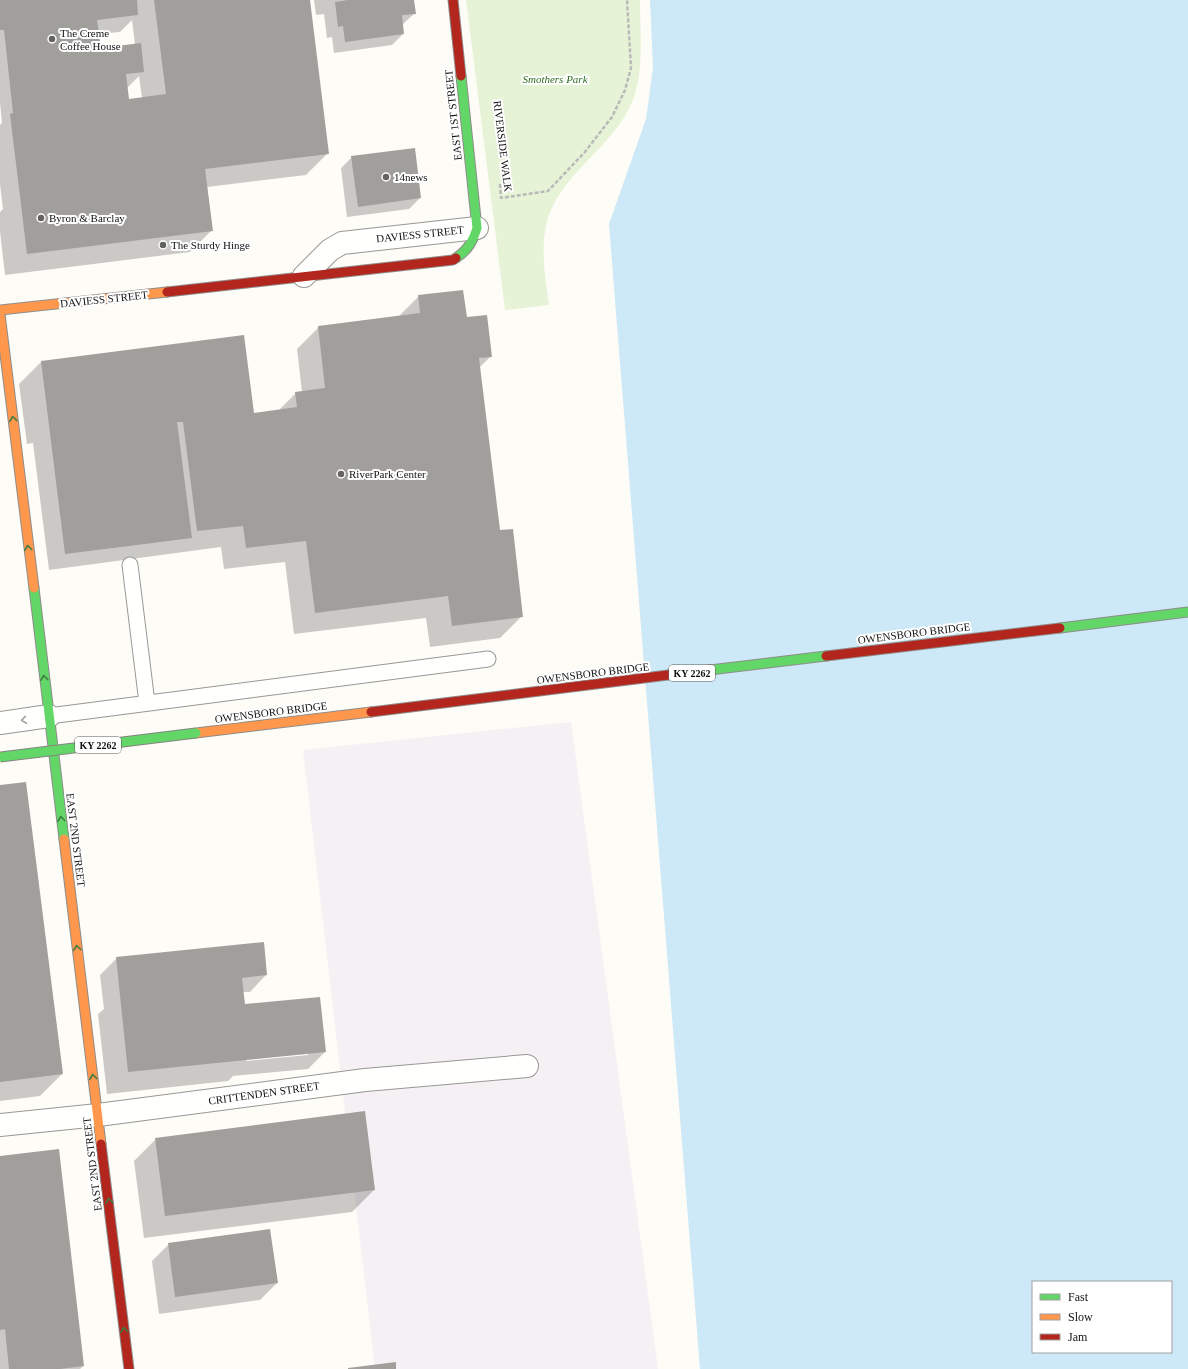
<svg xmlns="http://www.w3.org/2000/svg" width="1188" height="1369" viewBox="0 0 1188 1369" font-family="'Times New Roman',serif">
	<rect width="100%" height="100%" fill="#fdfcf7"/>
	<path fill="#f5f0f3" d="M571,722L658,1369H375L303,750Z"/>
	<path fill="#e7f3d7" d="M466,0H640C640,31 644,67 634,97C615,150 553,175 545,232C541,256 546,281 549,305L505,310Z"/>
	<path fill="#cde8f7" fill-rule="evenodd" d="M650,0H1188V1369H700L609,224L646,119L653,68ZM1033,1282H1171V1352H1033Z"/>
	<path fill="#0003" fill-rule="evenodd" d="M0,0H309L328,153L306,175L207,187L212,230L190,252L5,275L0,231V212L3,209L0,184V125L2,123L0,103ZM132,20L135,45L100,49L98,34L120,32ZM139,76L142,98L128,100L127,88Z
		M314,0H413L415,13L402,25L403,34L392,45L334,53L332,37L327,38L324,14L316,15Z
		M352,157L420,198L409,209L347,217L341,168Z
		M419,296L466,318L491,356L479,368L499,532L522,616L500,638L430,647L426,618L294,634L285,562L224,569L221,547L49,570L33,443L27,444L19,384L41,362L253,414L278,411L296,393L302,392L297,349L319,327L398,317Z
		M0,787L62,1074L40,1096L0,1101Z
		M117,958L266,975L250,992H243L244,1006L325,1052L308,1069L233,1076L228,1081L107,1094L98,1014L104,1009L100,975ZM308,1053V1055L246,1061V1059Z
		M156,1139L374,1190L352,1212L144,1238L134,1161Z
		M0,1157L83,1366L80,1369H0Z
		M169,1244L277,1283L260,1300L159,1314L152,1261Z"/>
	<path fill="#a19f9c" d="M0,0H137L138,15L97,20L101,48L141,43L144,72L126,74L129,99L166,94L154,0H310L329,154L205,169L213,231L27,254L10,114L13,113L4,30H0Z
		M348,0H414L416,14L402,15L404,34L345,42L343,26L338,27L335,2Z
		M415,148L421,198L358,207L351,156Z
		M463,290L467,317L487,315L492,357L479,358L500,530L513,529L523,617L452,626L448,596L315,613L306,541L246,548L243,526L197,531L183,422H177L192,538L65,554L41,361L244,335L254,413L297,407L295,392L325,388L318,326L420,313L418,295Z
		M26,782L63,1074L0,1082V785Z
		M264,942L267,975L242,978L245,1004L320,997L326,1052L128,1072L116,957Z
		M365,1111L375,1190L165,1216L155,1138Z
		M59,1149L84,1366L60,1369H9L5,1329L0,1330V1156Z
		M270,1229L278,1283L175,1297L168,1243Z
		M396,1362V1369H348V1368Z"/>
	<g fill="none" stroke-linecap="round" stroke-linejoin="round">
		<g stroke="#979795" stroke-width="17">
			<path id="lane" d="M130,565L147,703
				M49,716L488,659"/>
		</g>
		<g stroke="#979795" stroke-width="24">
			<path id="street" d="M304,276L330,250L342,243L477,228
				M0,723L49,716
				M0,1125L98,1115L365,1080L527,1066"/>
		</g>
		<g stroke="#8e8d8b" stroke-width="11">
			<path id="fast" d="M456,258C468,250 473,241 477,228L461,76
				M34,588L64,839
				M1060,628L1188,612
				M676,674L826,656"/>
		</g>
		<g stroke="#8e8d8b" stroke-width="11">
			<path id="slow" d="M0,310L167,292
				M0,314L34,588
				M196,733L371,712
				M64,839L101,1144"/>
		</g>
		<g stroke="#8e8d8b" stroke-width="11">
			<path id="jam" d="M453,0L461,76
				M167,292L453,260L456,258
				M826,656L1060,628
				M371,712L676,674
				M101,1144L129,1369"/>
		</g>
		<path stroke="#b9b9b8" stroke-width="2.5" stroke-dasharray="4 2" stroke-linecap="butt" d="M500,184L501,198L548,191L584,153L612,117L625,90L631,68L627,0"/>
		<use href="#lane" stroke="#fffffe" stroke-width="15"/>
		<use href="#street" stroke="#fffffe" stroke-width="22"/>
		<use href="#fast" stroke="#63d668" stroke-width="9"/>
		<use href="#slow" stroke="#ff974d" stroke-width="9"/>
		<use href="#jam" stroke="#b3261e" stroke-width="9"/>
		<g stroke="#858482" stroke-width="11" stroke-linecap="butt">
			<path id="fast-bridge" d="M0,757L196,733"/>
		</g>
		<use href="#fast-bridge" stroke="#63d668" stroke-width="9"/>
	</g>
	<defs><path id="oneway-chevron" d="M-2-3.5L2.5 0L-2 3.5" fill="none" stroke-width="1.6" stroke-linecap="round" stroke-linejoin="round"/></defs>
	<g stroke="#3e7d41">
		<use href="#oneway-chevron" transform="translate(13 419) rotate(-97)"/>
		<use href="#oneway-chevron" transform="translate(28 548) rotate(-97)"/>
		<use href="#oneway-chevron" transform="translate(44 678) rotate(-97)"/>
		<use href="#oneway-chevron" transform="translate(61 819) rotate(-97)"/>
		<use href="#oneway-chevron" transform="translate(77 948) rotate(-97)"/>
		<use href="#oneway-chevron" transform="translate(93 1077) rotate(-97)"/>
		<use href="#oneway-chevron" transform="translate(109 1201) rotate(-97)"/>
		<use href="#oneway-chevron" transform="translate(124 1330) rotate(-97)"/>
	</g>
	<use stroke="#a0a09f" href="#oneway-chevron" transform="translate(24 720) rotate(172)"/>
	<g fill="#646362" stroke="#fff" stroke-width="1.5">
		<circle cx="52" cy="39" r="4"/>
		<circle cx="386" cy="177" r="4"/>
		<circle cx="41" cy="218" r="4"/>
		<circle cx="163" cy="245" r="4"/>
		<circle cx="341" cy="474" r="4"/>
	</g>
	<g text-anchor="middle" dominant-baseline="central" stroke-width="4" stroke-linejoin="round" paint-order="stroke">
		<g fill="#fff" stroke="#585858" stroke-width="1">
			<rect x="669" y="665" width="46" height="16" rx="3"/>
			<rect x="75" y="737" width="46" height="16" rx="3"/>
		</g>
		<g font-size="10" font-weight="bold" fill="#111">
			<text x="692" y="673">KY 2262</text>
			<text x="98" y="745">KY 2262</text>
		</g>
		<g font-size="11" fill="#111" stroke="#fff" text-anchor="start">
			<text x="60" y="33">The Creme<tspan x="60" dy="13">Coffee House</tspan></text>
			<text x="394" y="177">14news</text>
			<text x="49" y="218">Byron &amp; Barclay</text>
			<text x="171" y="245">The Sturdy Hinge</text>
			<text x="349" y="474">RiverPark Center</text>
		</g>
		<g font-size="11" font-style="italic" fill="#2f6b1f" stroke="#fff">
			<text x="555" y="79">Smothers Park</text>
		</g>
		<g font-size="11" fill="#111" stroke="#fff">
			<text transform="translate(453 115) rotate(-96)">EAST 1ST STREET</text>
			<text transform="translate(503 146) rotate(83)">RIVERSIDE WALK</text>
			<text transform="translate(420 234) rotate(-6)">DAVIESS STREET</text>
			<text transform="translate(104 299) rotate(-6)">DAVIESS STREET</text>
			<text transform="translate(914 633) rotate(-7)">OWENSBORO BRIDGE</text>
			<text transform="translate(593 673) rotate(-7)">OWENSBORO BRIDGE</text>
			<text transform="translate(271 712) rotate(-7)">OWENSBORO BRIDGE</text>
			<text transform="translate(76 840) rotate(83)">EAST 2ND STREET</text>
			<text transform="translate(264 1093) rotate(-8)">CRITTENDEN STREET</text>
			<text transform="translate(92 1164) rotate(-97)">EAST 2ND STREET</text>
		</g>
	</g>
	<rect x="1032" y="1281" width="140" height="72" fill="#ffffff" stroke="#a0a0a0"/>
	<rect x="1040" y="1294" width="20" height="6" fill="#63d668" stroke="#a0a0a0"/>
	<text x="1068" y="1301" font-size="12" fill="#111111">Fast</text>
	<rect x="1040" y="1314" width="20" height="6" fill="#ff974d" stroke="#a0a0a0"/>
	<text x="1068" y="1321" font-size="12" fill="#111111">Slow</text>
	<rect x="1040" y="1334" width="20" height="6" fill="#b3261e" stroke="#a0a0a0"/>
	<text x="1068" y="1341" font-size="12" fill="#111111">Jam</text>
</svg>
